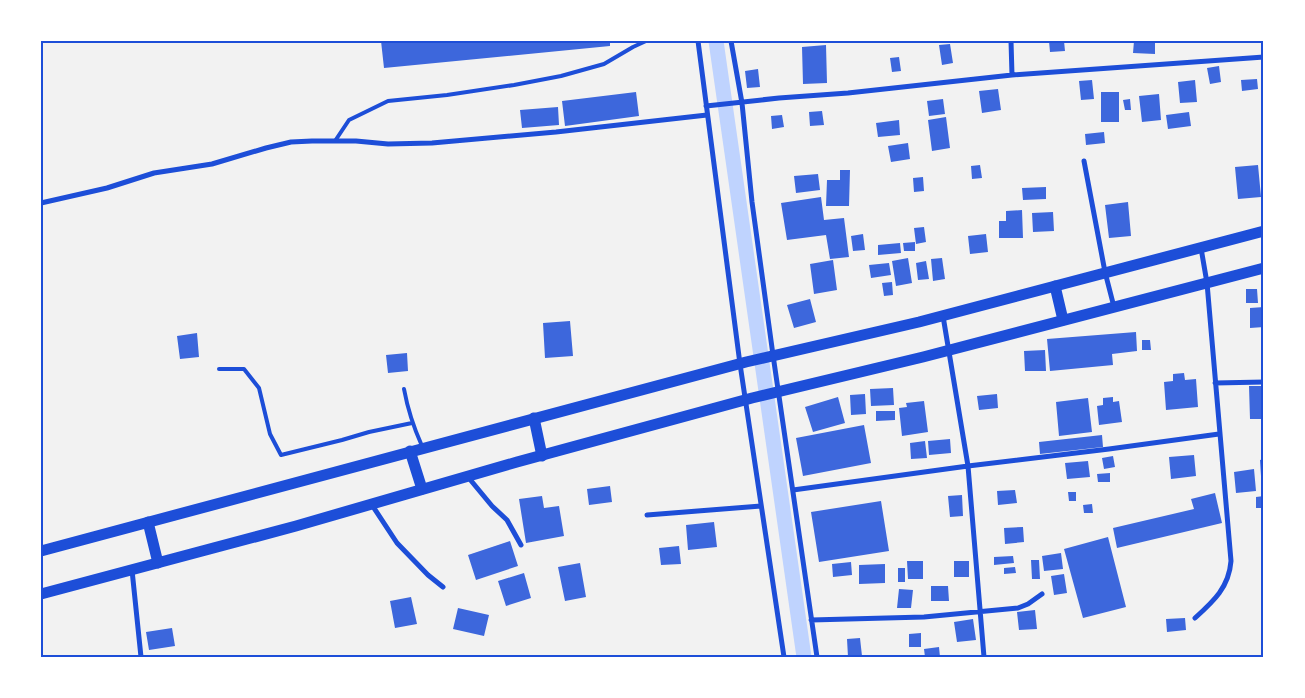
<svg xmlns="http://www.w3.org/2000/svg" width="1305" height="698" viewBox="0 0 1305 698" font-family="'DM Sans',sans-serif">
	<rect width="100%" height="100%" fill="#f2f2f2"/>
	<g fill="none" stroke-linecap="round" stroke-linejoin="round">
		<path stroke="#bfd3fe" stroke-width="15" d="M716,41L804,657"/>
	</g>
	<path fill="#3d67dc" d="M381,41H610V46L384,68Z
		M1049,41H1064L1065,51L1050,52Z
		M1134,41H1155V54L1133,53Z
		M950,44L953,63L942,65L939,45Z
		M826,45L827,83L803,84L802,47Z
		M899,57L901,71L892,72L890,58Z
		M1219,66L1221,82L1210,84L1207,68Z
		M758,69L760,87L747,88L745,71Z
		M1257,79L1258,89L1242,91L1241,80Z
		M1092,80L1094,99L1081,100L1079,81Z
		M1195,80L1197,102L1180,103L1178,82Z
		M998,89L1001,110L982,113L979,91Z
		M636,92L639,116L565,126L562,101Z
		M1101,92H1119V122H1101Z
		M1159,94L1161,120L1142,122L1139,96Z
		M943,99L945,114L929,116L927,101Z
		M1130,99L1131,110H1125L1123,100Z
		M558,107L559,125L522,128L520,110Z
		M822,111L824,125L810,126L809,112Z
		M1189,112L1191,126L1168,129L1166,115Z
		M782,115L784,127L772,129L771,116Z
		M946,117L950,148L932,151L928,120Z
		M899,120L900,135L878,137L876,123Z
		M1104,132L1105,143L1086,145L1085,134Z
		M908,143L910,159L891,162L888,146Z
		M980,165L982,178L972,179L971,166Z
		M1258,165L1261,197L1238,199L1235,167Z
		M840,170H850L849,206H826L827,180H840Z
		M818,174L820,190L796,193L794,176Z
		M923,177L924,191L914,192L913,178Z
		M1046,187V199L1023,200L1022,188Z
		M821,197L824,220L844,218L849,257L830,259L826,235L787,240L781,203Z
		M1128,202L1131,236L1109,238L1105,205Z
		M1022,210L1023,238H999V221H1006V211Z
		M1053,212L1054,231L1033,232L1032,213Z
		M924,227L926,242L916,244L914,228Z
		M863,234L865,250L853,251L851,236Z
		M986,234L988,252L970,254L968,236Z
		M915,242V251H904L903,243Z
		M900,243L901,253L878,255V245Z
		M908,258L912,283L896,286L892,261Z
		M942,258L945,279L933,281L931,259Z
		M833,260L837,290L814,294L810,264Z
		M926,261L929,279L918,280L916,263Z
		M889,263L891,275L871,278L869,265Z
		M892,282L893,295L884,296L882,283Z
		M1246,289H1257L1258,303H1246Z
		M810,299L816,322L794,328L787,305Z
		M1264,307V327L1250,328V308Z
		M570,321L573,356L545,358L543,323Z
		M1136,332L1137,351L1112,354L1113,365L1050,371L1047,339Z
		M197,333L199,357L180,359L177,336Z
		M1142,340H1150L1151,350H1142Z
		M1045,350L1046,371H1025L1024,351Z
		M407,353L408,371L388,373L386,355Z
		M1184,373L1185,380L1196,379L1198,407L1166,410L1164,382L1173,381V374Z
		M1249,386H1264V419H1250Z
		M893,388L894,405L871,406L870,389Z
		M865,394L866,414L851,415L850,395Z
		M997,394L998,408L979,410L977,396Z
		M838,397L845,423L813,432L805,407Z
		M1113,397V402L1119,401L1122,422L1099,425L1097,406L1103,405V398Z
		M1088,398L1092,432L1059,436L1056,402Z
		M924,401L928,432L902,436L899,408L907,407L906,403Z
		M876,411H895V420L876,421Z
		M864,425L871,463L803,476L796,438Z
		M1102,435L1103,447L1040,454L1039,442Z
		M950,439L951,453L929,455L928,441Z
		M925,441L927,458L911,459L910,443Z
		M1194,455L1196,476L1171,479L1169,457Z
		M1113,456L1115,467L1104,469L1102,458Z
		M1264,459V492H1262L1260,460Z
		M1088,461L1090,477L1067,479L1065,463Z
		M1254,469L1256,491L1236,493L1234,472Z
		M1110,473V482H1098L1097,474Z
		M610,486L612,502L589,505L587,489Z
		M1015,490L1017,503L998,505L997,491Z
		M1068,492H1076V501H1069Z
		M1215,493L1222,523L1117,548L1113,528L1194,509L1191,499Z
		M962,495L963,516L950,517L948,496Z
		M542,496L544,508L559,506L564,536L526,543L519,499Z
		M1264,496V508H1256V497Z
		M881,501L889,551L819,562L811,512Z
		M1092,504L1093,513H1084L1083,505Z
		M714,522L717,547L688,550L686,525Z
		M1023,527L1024,542L1005,544L1004,528Z
		M1108,537L1126,607L1083,618L1064,549Z
		M510,541L518,566L476,580L468,555Z
		M679,546L681,564L661,565L659,548Z
		M1061,553L1063,569L1044,571L1042,556Z
		M1013,556L1014,563L994,565V557Z
		M1031,560H1039L1040,579H1032Z
		M907,561H923V579H908Z
		M954,561H969V577H954Z
		M851,562L852,575L833,577L832,564Z
		M580,563L586,597L565,601L558,567Z
		M885,564V583L859,584V565Z
		M1015,567L1016,573L1004,574V568Z
		M898,568H905V582H898Z
		M524,573L531,598L506,606L498,581Z
		M1064,574L1067,593L1054,595L1051,576Z
		M931,586H948L949,601H931Z
		M899,589L913,590L911,608H897Z
		M411,597L417,624L395,628L390,601Z
		M458,608L489,615L484,636L453,629Z
		M1035,610L1037,629L1019,630L1017,612Z
		M1185,618L1186,630L1167,632L1166,619Z
		M973,619L976,640L957,642L954,622Z
		M172,628L175,646L149,650L146,632Z
		M921,633V647H909V634Z
		M860,638L862,656L848,657L847,639Z
		M939,647L940,657H925L924,649Z"/>
	<g fill="none" stroke-linecap="round" stroke-linejoin="round">
		<path stroke="#1d4ed8" stroke-width="4" d="M335,141L349,120L388,101L447,95L514,85L561,76L604,64L633,47L646,41
			M219,369H244L259,388L270,434L281,455L342,440L369,432L412,423
			M404,389C408,411 413,426 422,446"/>
		<path stroke="#1d4ed8" stroke-width="5" d="M698,41L740,364L784,657
			M731,41L742,103L752,202L773,355L817,657
			M1011,41L1012,75
			M706,106L779,98L848,93L1012,75L1264,57
			M1084,161L1105,272L1114,307
			M41,203L107,188L154,173L212,164L266,148L291,142L312,141H356L388,144L432,143L556,132L707,115
			M943,316L968,466L984,657
			M1215,383L1264,382
			M468,477L492,506L507,520L521,545
			M793,490L968,466L1109,449L1219,434
			M372,505L397,543L428,575L443,587
			M647,515L761,506
			M132,570L141,657
			M1195,618C1214,601 1229,587 1231,561L1207,283L1201,248
			M811,620L924,617L1018,608L1028,604L1042,594"/>
		<path stroke="#1d4ed8" stroke-width="11" d="M41,551L746,362L919,322L1264,231
			M41,594L296,526L517,462L752,398L923,357L1264,268"/>
		<path stroke="#1d4ed8" stroke-width="11" d="M1055,286L1063,320
			M534,418L542,456
			M410,451L422,489
			M148,522L158,563"/>
	</g>
	<rect width="1305" height="698" fill="none" stroke="#ffffff" stroke-width="85"/>
	<rect x="42" y="42" width="1220" height="614" fill="none" stroke="#1d4ed8" stroke-width="2"/>
</svg>
